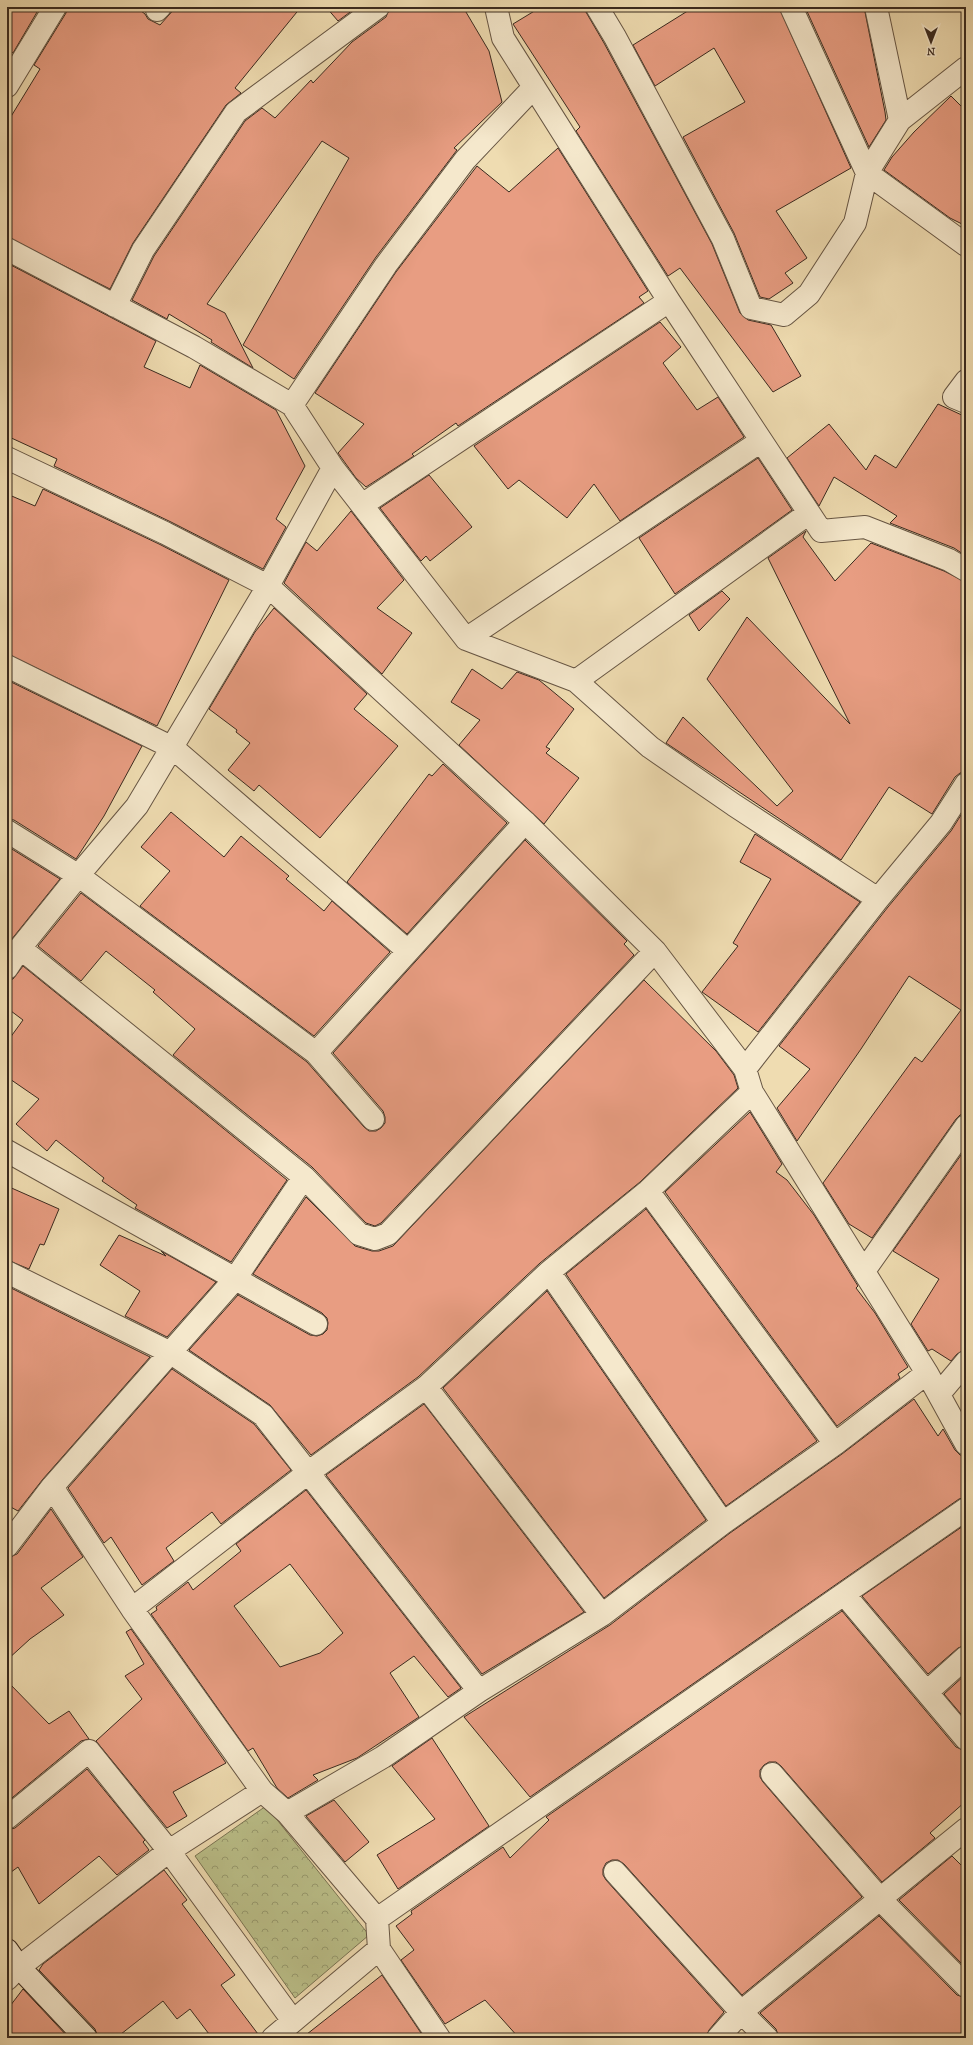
<svg xmlns="http://www.w3.org/2000/svg" width="973" height="2045" viewBox="0 0 973 2045" font-family="'IM FELL French Canon',serif">
	<defs>
		<pattern id="forest-crowns" width="20" height="18" patternUnits="userSpaceOnUse"><rect width="20" height="18" fill="#bbc08a"/><path d="M2 6a3 3 0 1 1 6 0M12 15a3 3 0 1 1 6 0" fill="none" stroke="#999c70"/></pattern>
	</defs>
	<rect width="100%" height="100%" fill="#efdcb1"/>
	<filter id="stains"><feTurbulence type="fractalNoise" baseFrequency=".005" numOctaves="4"/><feColorMatrix values="0 0 0 0 .2 0 0 0 0 .09 0 0 0 0 .02 0 0 0 .5 -.17"/></filter>
	<radialGradient id="worn" r=".72"><stop offset=".6" stop-color="#630" stop-opacity="0"/><stop offset="1" stop-color="#630" stop-opacity=".3"/></radialGradient>
	<path fill="url(#forest-crowns)" stroke="#7a7554" d="M266,1806L369,1935L295,1998L195,1856Z"/>
	<path fill="#e89d82" stroke="#3a2a1f" fill-rule="evenodd" d="M7,7H40L13,53L7,49Z
		M67,7H136L145,14L148,19L160,25L176,7H301L235,88L241,93L226,105L133,243L110,289L7,237V123L40,69L34,65L66,13Z
		M326,7H357L338,21Z
		M390,7H463L489,51L502,102L454,148L457,150L376,257L294,379L243,345L349,158L322,141L207,304L225,313L253,368L211,342L212,340L169,314L167,319L132,300L154,256L245,121L262,108L275,118L311,80L313,83L352,42L386,17Z
		M541,7H583L604,43L712,244L740,313L748,320L771,325L801,376L773,392L680,268L668,276L576,131L580,127L513,24Z
		M694,7H779L851,168L776,211L807,258L785,273L793,283L769,299L760,297L734,233L683,137L745,102L714,48L655,86L633,45Z
		M805,7H864L885,112L886,120L869,147Z
		M951,96L966,111V226L950,218L884,170L892,157L914,132Z
		M558,148L648,291L639,297L644,303L458,426L456,423L412,454L414,456L366,487L356,478L338,453L364,424L315,393L396,272L477,166L509,192Z
		M7,263L156,341L144,367L190,388L200,365L276,410L305,466L276,519L286,527L263,569L171,522L54,466L57,459L7,436Z
		M660,322L681,347L663,363L697,410L718,397L744,437L620,521L594,484L567,518L519,480L508,489L474,446Z
		M938,404L966,417V556L954,548L890,523L897,516L834,477L819,506L787,458L829,424L866,470L875,455L896,468Z
		M758,458L792,510L675,594L639,538Z
		M429,475L472,527L430,561L426,556L421,561L380,508Z
		M43,489L159,544L229,580L157,726L7,654V494L35,506Z
		M351,511L404,580L377,608L412,633L382,674L284,583L306,542L317,551Z
		M806,531L803,537L835,581L871,543L944,571L966,582V772L960,773L955,777L932,814L889,787L841,860L666,743L683,717L777,806L793,791L707,679L747,617L850,724L768,558Z
		M722,591L730,599L699,631L689,615Z
		M274,608L367,694L354,709L398,746L320,838L259,785L254,791L228,770L250,743L236,732L237,730L209,709L255,632Z
		M472,669L502,689L517,672L539,680L574,709L546,747L550,749L546,753L579,778L544,824L459,745L480,720L451,702Z
		M7,680L142,746L104,816L76,859L14,820L7,819Z
		M443,764L507,823L407,934L347,882L429,774L432,776Z
		M966,807V1114L960,1115L956,1119L872,1238L849,1224L823,1183L915,1057L922,1062L961,1010L909,976L861,1049L797,1141L777,1108L810,1069L779,1046L888,907L951,831Z
		M171,812L224,857L241,836L289,876L286,879L324,911L332,901L390,952L314,1036L140,906L170,871L141,847Z
		M755,834L860,902L758,1032L702,992L738,946L733,943L771,879L740,862Z
		M525,840L627,941L624,944L634,955L381,1223L375,1226L366,1223L312,1167L173,1055L195,1029L153,992L155,990L106,951L81,981L38,946L81,893L307,1062L364,1127L369,1131H376L381,1128L385,1123V1117L383,1111L333,1053Z
		M7,846L60,879L7,945Z
		M23,966L287,1180L231,1262L135,1208L137,1205L102,1181L104,1178L56,1140L47,1151L16,1124L39,1099L7,1077V1042L23,1020L7,1008V980L13,979Z
		M644,980L716,1051L734,1075L738,1088L640,1182L540,1263L418,1377L311,1455L270,1405L189,1350L238,1295L310,1335L317,1336L323,1334L327,1330L328,1323L327,1318L322,1313L253,1274L306,1197L355,1246L372,1251H379L393,1246Z
		M750,1112L782,1164L776,1172L787,1180L814,1215L858,1286L856,1288L875,1313L908,1367L898,1374L900,1378L837,1426L665,1192Z
		M966,1148V1350L957,1354L951,1361L932,1349L928,1351L911,1324L939,1279L893,1251Z
		M7,1186L59,1209L44,1245L40,1244L29,1269L7,1260Z
		M646,1209L817,1441L726,1506L566,1274Z
		M119,1235L166,1256L161,1251L216,1282L167,1337L125,1316L140,1291L100,1265Z
		M7,1286L150,1357L43,1479L18,1511L7,1505Z
		M547,1291L706,1520L604,1598L443,1388Z
		M172,1369L254,1424L291,1470L221,1524L212,1512L166,1548L174,1561L142,1585L111,1537L104,1543L68,1488Z
		M914,1399L938,1436L943,1429L955,1450L960,1455L966,1456V1497L959,1499L530,1797L464,1717L610,1625L730,1533L842,1454Z
		M424,1404L584,1612L482,1674L326,1475Z
		M306,1490L461,1688L448,1697L414,1656L390,1673L419,1717L357,1758L313,1775L318,1780L288,1798L277,1788L253,1748L248,1751L151,1614L157,1610L156,1607L188,1582L193,1590L241,1551L236,1544ZM290,1564L343,1633L320,1653L280,1667L234,1606Z
		M51,1509L83,1557L41,1588L64,1615L30,1639L7,1660V1558L17,1554Z
		M966,1524V1645L958,1648L928,1674L862,1596Z
		M842,1611L956,1747L966,1751V1801L930,1833L935,1838L882,1882L781,1766L776,1762H769L764,1765L760,1770V1777L763,1782L862,1897L742,1995L624,1864L618,1860H612L606,1863L603,1869V1875L606,1880L724,2012L709,2030L706,2038H519L485,2000L445,2024L401,1960L414,1950L396,1926L412,1914L411,1911L503,1847L510,1858L549,1820L546,1817Z
		M131,1629L226,1763L173,1792L187,1816L167,1828L96,1741L142,1699L125,1676L144,1664L126,1632Z
		M966,1674V1720L944,1694Z
		M7,1681L49,1724L69,1711L89,1739L81,1741L7,1802Z
		M432,1738L489,1826L398,1889L377,1855L435,1819L392,1766Z
		M87,1769L145,1840L143,1842L149,1850L117,1875L99,1856L39,1904L18,1867L7,1875V1830L15,1828Z
		M334,1800L369,1842L345,1862L306,1816Z
		M952,1856L966,1870V1968L899,1900Z
		M164,1870L187,1900L182,1904L235,1975L221,1985L261,2038H212L190,2009L177,2019L163,2001L116,2038H98L95,2029L39,1970L43,1964Z
		M879,1916L957,1995L966,1998V2038H779L776,2029L760,2013Z
		M382,1975L423,2036L420,2038H302Z
		M23,1989L68,2037V2038H7V2010Z"/>
	<g fill="none" stroke-linecap="round" stroke-linejoin="round">
		<g stroke="#675644" stroke-width="24">
			<path id="minor" d="M496,7L503,38L669,301L821,531L865,527L949,560L966,570
				M597,7L615,37L723,239L751,308L784,315L809,294L855,223L867,173L900,120L966,68
				M791,7L867,173L966,245
				M876,7L900,120
				M157,10L160,7
				M7,86L55,7
				M7,249L194,347L292,405L333,468L466,639L576,681L650,747L734,805L878,899
				M115,306L143,250L236,112L378,7
				M966,381L954,397L966,402
				M292,405L386,265L465,160L534,87
				M7,458L165,533L268,586L525,822L655,951L745,1069L752,1092L927,1373L966,1444
				M362,505L669,301
				M466,639L761,441
				M7,666L173,748L408,951
				M576,681L809,513
				M7,831L79,876L316,1053L373,1119
				M20,948L304,1177L359,1234L375,1239L388,1234L655,951
				M7,968L20,948L82,871L137,806L268,586L333,468
				M316,1053L525,822
				M745,1069L878,899L941,823L966,784
				M7,1151L316,1324
				M648,1191L835,1444
				M864,1271L966,1126
				M7,1272L171,1353L263,1415L479,1691
				M549,1272L723,1523
				M426,1387L602,1615
				M939,1394L966,1362
				M52,1487L132,1609L262,1791L287,1813L377,1919L379,1949L439,2038
				M7,1546L52,1487L235,1279L304,1177
				M844,1594L966,1739
				M132,1609L309,1472L426,1387L549,1272L648,1191L752,1092
				M927,1692L966,1657
				M772,1774L880,1899L966,1986
				M287,1813L383,1757L479,1691L602,1615L723,1523L835,1444L927,1373
				M7,1818L89,1751L169,1851L293,2021
				M615,1872L741,2012L767,2038
				M377,1919L966,1509
				M7,1979L19,1967L169,1851L262,1791
				M273,2038L379,1949
				M718,2038L741,2012L966,1829"/>
		</g>
		<g stroke="#3a2a1f" stroke-width="24">
			<path id="secondary" d="M7,1950L19,1967L86,2038"/>
		</g>
		<use href="#minor" stroke="#f5e8cc" stroke-width="22"/>
		<use href="#secondary" stroke="#f5e8cc" stroke-width="22"/>
	</g>
	<rect width="973" height="2045" fill="none" stroke="#efdcb1" stroke-width="24"/>
	<rect x="8" y="8" width="957" height="2029" fill="none" stroke="#3a2a1f" stroke-width="2"/>
	<rect x="12" y="12" width="949" height="2021" fill="none" stroke="#3a2a1f"/>
	<g transform="translate(931 42) rotate(180)" stroke="#f5e8cc" stroke-width="3" paint-order="stroke">
	<path d="M0-3L7 15L0 10L-7 15Z" fill="#3a2a1f"/>
	<text y="-6" font-size="11" font-weight="bold" text-anchor="middle" fill="#3a2a1f">N</text>
	</g>
	<rect width="100%" height="100%" filter="url(#stains)"/>
	<rect width="100%" height="100%" fill="url(#worn)"/>
</svg>
